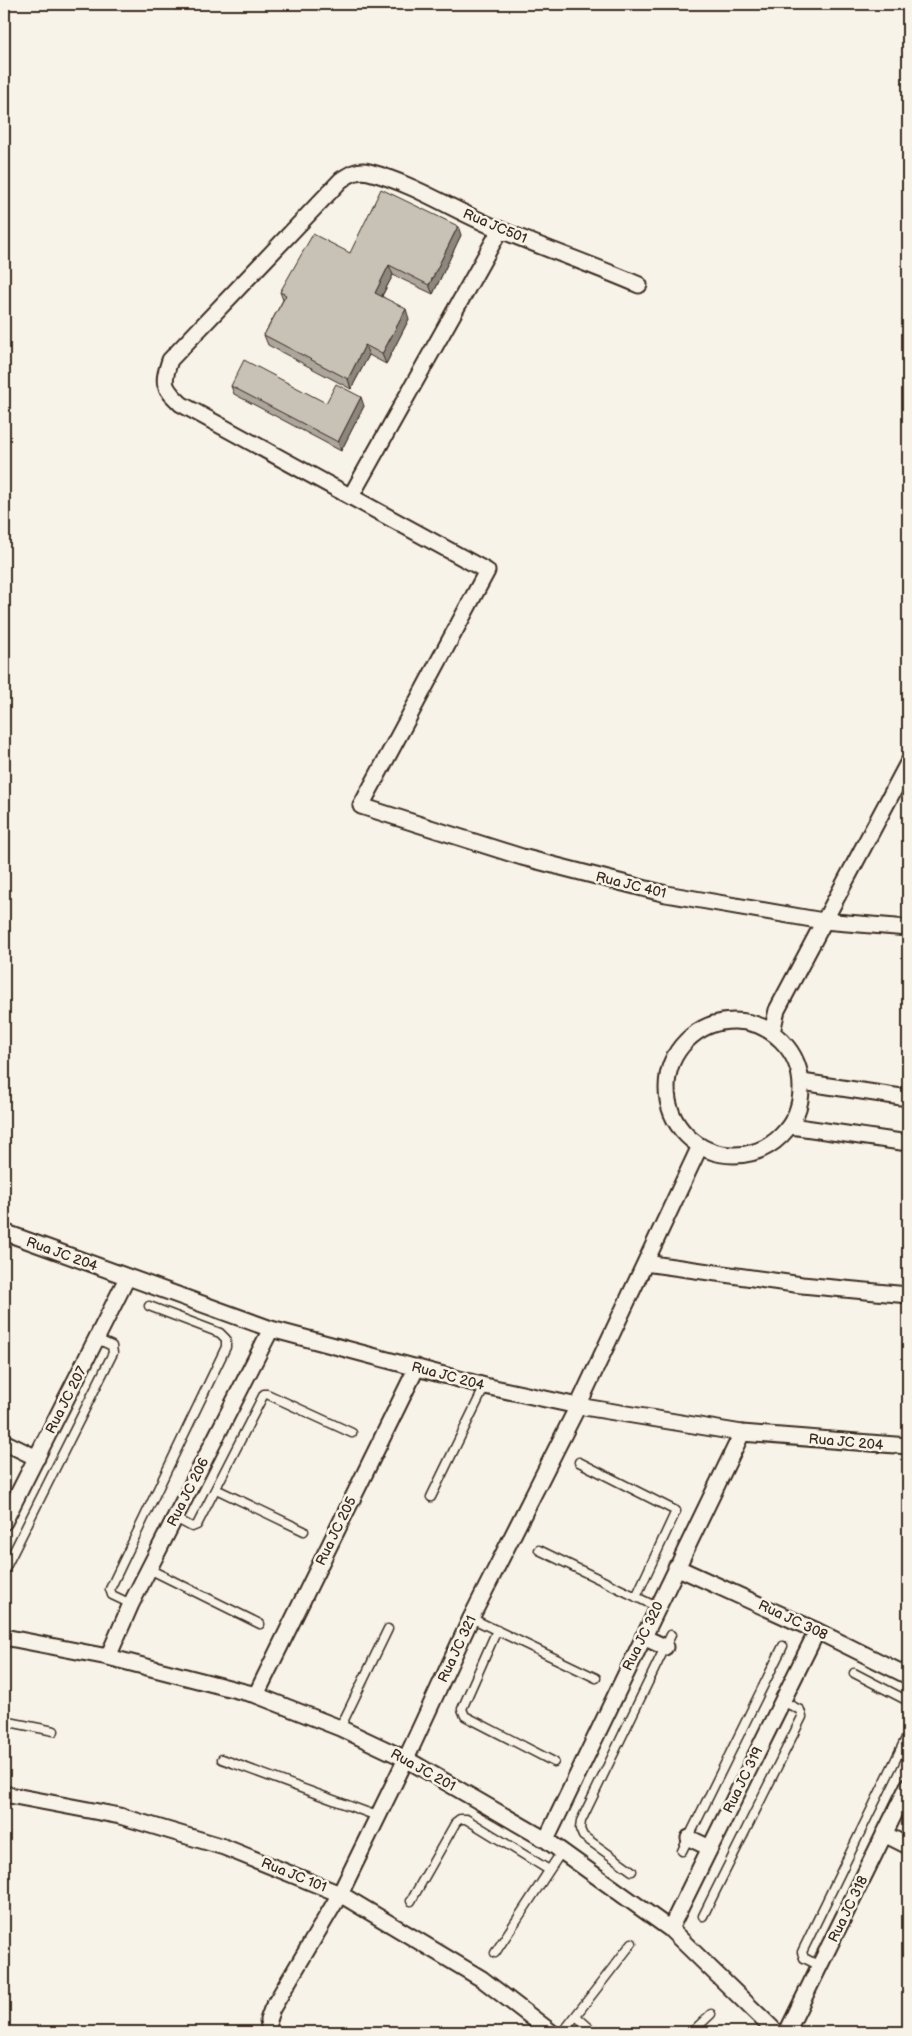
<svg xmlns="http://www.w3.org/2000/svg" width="912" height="2036" viewBox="0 0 912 2036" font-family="'Balsamiq Sans',sans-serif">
	<rect width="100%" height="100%" fill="#f7f3e8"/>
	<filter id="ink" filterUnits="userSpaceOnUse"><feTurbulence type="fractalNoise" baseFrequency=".02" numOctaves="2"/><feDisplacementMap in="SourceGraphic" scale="10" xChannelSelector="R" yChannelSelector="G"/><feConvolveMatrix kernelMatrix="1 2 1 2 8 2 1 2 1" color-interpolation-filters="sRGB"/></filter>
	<g filter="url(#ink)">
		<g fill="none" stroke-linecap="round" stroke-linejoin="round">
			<g stroke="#3b2a1e" stroke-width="11">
				<path id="lane" d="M579,1462L676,1511L636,1597
					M216,1489L304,1531
					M431,1497L485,1386
					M175,1518L192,1527L197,1525L264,1394H267L352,1433
					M539,1550L657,1607
					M149,1569L260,1624
					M4,1571L113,1353L112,1346L97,1339
					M131,1604L112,1595L110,1589L226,1347V1339L220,1333L149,1306
					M471,1618L596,1678
					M497,1630L462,1709L465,1716L554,1762
					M854,1673L908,1701
					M4,1721L54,1731
					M340,1728L388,1629
					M222,1759L377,1816
					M682,1851L783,1646
					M632,1871L583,1836L580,1829L581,1821L671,1635
					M411,1901L456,1822L460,1819H466L549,1870
					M703,1916L802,1717L800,1710L782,1701
					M495,1953L562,1851
					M820,1966L804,1958L802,1952L908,1734
					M576,2016L594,2032
					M563,2032L632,1943
					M692,2032L711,2014"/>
			</g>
			<g stroke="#3b2a1e" stroke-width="19">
				<path id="street" d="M639,285C593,265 546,249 501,230C456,212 415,184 369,172C358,169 350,174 341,180L170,360C162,384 163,387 181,404L487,571L361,806L522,857L666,894L823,921L908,928
					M351,496L500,230
					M667 1088a67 67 0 1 1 134 0a67 67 0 1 1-134 0Z
					M772,1032L777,1010L908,763
					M802,1082L908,1098
					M791,1126L908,1143
					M4,1232L271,1329L485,1386L578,1406L742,1433L908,1446
					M645,1263L802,1285L908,1295
					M4,1442L37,1458
					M4,1522L127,1278
					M676,1567L817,1631L908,1676
					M4,1637L108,1657L256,1695L340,1728L406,1759L546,1840L670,1929L776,2032
					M643,1637L665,1647
					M108,1657L131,1604L271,1329
					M256,1695L417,1367
					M4,1794L120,1816L224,1847L340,1894L482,1979L551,2032
					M884,1834L908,1846
					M689,1838L710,1848
					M546,1840L742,1433
					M670,1929L817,1631
					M270,2032L268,2020L272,2009L340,1894L406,1759L471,1618L578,1406L700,1146
					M787,2032L908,1786"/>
			</g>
			<use href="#lane" stroke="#f7f3e8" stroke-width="8"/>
			<use href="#street" stroke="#f7f3e8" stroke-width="15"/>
		</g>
		<path fill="#aca69d" stroke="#3b2a1e" d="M461,235L433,294L393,275L382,296L409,319L386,364L369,355L351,389L268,345L264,335L283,300L280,292L350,253Z
			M231,386L326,403L364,406L341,451L234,394Z"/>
		<path fill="#8c877f" stroke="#3b2a1e" d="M458,226L461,235L433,294L429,285Z
			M389,265L393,275L378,303L375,293Z
			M406,309L409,319L386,364L382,354Z
			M365,345L369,355L351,389L348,379Z
			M361,397L364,406L341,451L338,442Z"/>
		<path fill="#c8c1b6" stroke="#3b2a1e" d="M381,189L458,226L429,285L389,265L375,293L406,309L382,354L365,345L348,379L264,335L286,295L280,292L313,234L350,253Z
			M244,360L326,403L336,384L361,397L338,442L231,386Z"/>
	</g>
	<g text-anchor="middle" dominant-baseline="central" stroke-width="5" stroke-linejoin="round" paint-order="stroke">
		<g font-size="14" fill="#3b2a1e" stroke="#f7f3e8">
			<text transform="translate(495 226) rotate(23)">Rua JC501</text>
			<text transform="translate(631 885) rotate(14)">Rua JC 401</text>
			<text transform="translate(62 1254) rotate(20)">Rua JC 204</text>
			<text transform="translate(448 1376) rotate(15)">Rua JC 204</text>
			<text transform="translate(66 1400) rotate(-63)">Rua JC 207</text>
			<text transform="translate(846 1442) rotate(5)">Rua JC 204</text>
			<text transform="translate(188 1492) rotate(-63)">Rua JC 206</text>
			<text transform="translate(336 1531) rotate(-64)">Rua JC 205</text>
			<text transform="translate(793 1620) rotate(25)">Rua JC 308</text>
			<text transform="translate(643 1636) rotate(-64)">Rua JC 320</text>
			<text transform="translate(457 1649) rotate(-65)">Rua JC 321</text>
			<text transform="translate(423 1770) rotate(29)">Rua JC 201</text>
			<text transform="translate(743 1780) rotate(-64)">Rua JC 319</text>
			<text transform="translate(294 1875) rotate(22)">Rua JC 101</text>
			<text transform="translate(848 1909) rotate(-64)">Rua JC 318</text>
		</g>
	</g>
	<rect width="912" height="2036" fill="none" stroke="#f7f3e8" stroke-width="20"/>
	<rect x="10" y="10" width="892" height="2016" fill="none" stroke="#3b2a1e" stroke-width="2" filter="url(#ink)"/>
</svg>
